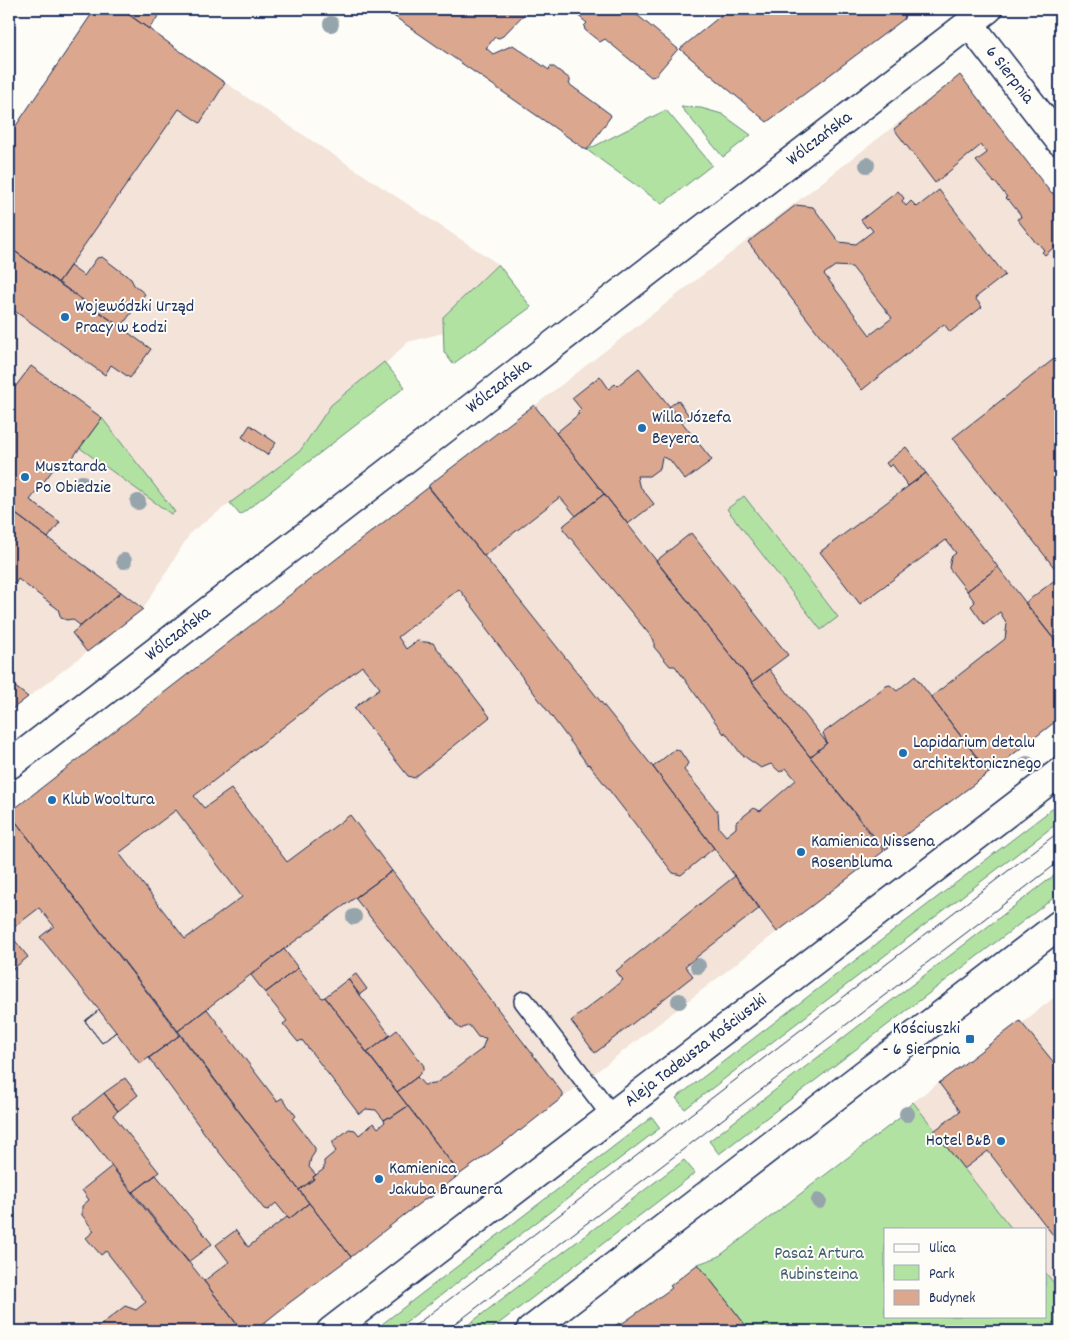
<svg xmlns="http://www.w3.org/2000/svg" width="1069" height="1340" viewBox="0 0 1069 1340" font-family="Dekko,sans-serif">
	<rect width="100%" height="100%" fill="#fdfcf7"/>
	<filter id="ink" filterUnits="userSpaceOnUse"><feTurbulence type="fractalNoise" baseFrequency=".02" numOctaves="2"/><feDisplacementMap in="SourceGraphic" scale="10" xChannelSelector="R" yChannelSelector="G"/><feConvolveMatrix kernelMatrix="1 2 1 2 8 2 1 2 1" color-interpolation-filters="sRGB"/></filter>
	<g filter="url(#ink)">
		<path fill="#f3e3d8" d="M95,9H121L249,99L498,264L531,307L453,364L444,352L443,333L408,342L309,437L300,451L191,532L143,609L9,712V136Z
			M960,75L1050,193L1052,192L1060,203V718L989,773L883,850L884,851L777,932L520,1131L519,1130L430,1198H428L404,1215L254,1331H9V814Z
			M1060,993V1291L1045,1272V1229H1012L934,1131L935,1129L913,1102L1020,1021L1022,1023Z"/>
		<path fill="#b2e2a1" stroke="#668880" d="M681,107L701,108L722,114L751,135L723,157Z
			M666,110L712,165L662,204L587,150Z
			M498,264L531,307L453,364L444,352L443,317Z
			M384,362L405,387L240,515L230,503L300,451L331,405Z
			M102,418L175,512L171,514L80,448Z
			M744,496L838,617L821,630L727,509Z
			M1060,803V821L685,1109L676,1098Z
			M1060,871V893L719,1154L709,1141Z
			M913,1102L935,1130L934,1131L1012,1229H885V1316H1045V1272L1060,1291V1331H750L698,1264L718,1257L902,1116V1112Z
			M652,1117L660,1128L394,1331H373Z
			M684,1160L695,1173L489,1331H460Z"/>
		<path fill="#dba88f" stroke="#1b2f5e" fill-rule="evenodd" d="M95,9H121L225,83L200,123L179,109L58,283L9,247V136Z
			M121,9H149L159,15L149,29Z
			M384,9H400L395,17Z
			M400,9H529L503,36L499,38L495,37L486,48L493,54L513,45L549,70L550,67H554L570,79V82L569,84L610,114L611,116L587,150L585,149L395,17Z
			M570,9H630L678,49L655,76L651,77L605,39L600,42L585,30L584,26L587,23Z
			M729,9H906L904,19L767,122L680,49Z
			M960,75L1051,193L1052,192L1060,203V242L1045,255L1042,252L1044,250L1038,243H1036L1017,219L1021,217L1020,214L1008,199L1007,200L1005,198L1007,197L995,182L994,183L993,181L976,161L987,153L981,145L935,183L894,129Z
			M939,190L1005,275L975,298L982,307L950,332L944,324L862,390L748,242L796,205L813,207L839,242L856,244L873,231L869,226L867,228L861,220L898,191L904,198L902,201L906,206L911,201L917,207ZM835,266L852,267L892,318L870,335L824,274Z
			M9,247L151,349L130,378L111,365L105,375L9,307Z
			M102,257L131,279L134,285L145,294L121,327L58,283L70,266L84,276L97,258Z
			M1060,347V575L953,438L1059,355L1056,352Z
			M31,366L102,418L65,468L58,463L30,500L60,522L48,538L9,509V395Z
			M639,368L712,460L685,480L670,460L662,457L660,468L649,476H637L639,485L654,504L628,524L556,433L579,414L577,413L581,409L572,398L600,376L609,389L615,384L617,386Z
			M678,400L689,416L682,422L669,407Z
			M534,405L604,494L576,516L560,497L484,556L429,488V485Z
			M250,425L276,443L267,455L242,437Z
			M906,447L926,473L908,486L892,464L889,467L886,463Z
			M926,473L998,567L967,591L949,568L951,557L956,553L946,540L860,604L820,552Z
			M429,487L653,767L714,848L681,875L673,873L589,764L588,765L484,626L485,623L459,589L398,637L406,649L417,641L433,643L490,717L414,778L408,776L354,708L380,688L362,666L194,796L204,808L231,789L287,862L350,815L392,871L284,949L178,1031L9,813ZM176,810L242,897L185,939L119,853Z
			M604,494L884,851L777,932L653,767L675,749L680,751L688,763L684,770L718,812L719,828L726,836L736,828V822L754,808L760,811L796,780L786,768L780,772L771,764L761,768L741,754L725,732L724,734L675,666H670L654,647V640L563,529L564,525Z
			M9,509L96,574L121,592L81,626L72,619L67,620L61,618L58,609L18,579L15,584L9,580Z
			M691,533L788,655L752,682L656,561Z
			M998,567L1060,647V718L989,773L931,697L1005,639L1007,624L1000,612L984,624L971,606L975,602L967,591Z
			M1060,576V647L1025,603Z
			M121,592L143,609L87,652L72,633Z
			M769,669L827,743L810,757L752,682Z
			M915,676L989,773L885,850L810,757L827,743L823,733L886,686L890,685L897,691Z
			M9,682L28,697L11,710L9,708Z
			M9,813L180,1035L140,1064L116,1032L102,1043L85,1021L99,1010L40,937L54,926L39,908L9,931Z
			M392,871L563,1094V1097L520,1131L519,1130L506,1141L460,1174L397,1092L417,1077L424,1085L435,1084L482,1049L486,1038L478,1037L469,1025L461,1029L459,1028L355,898Z
			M735,876L760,908L685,966L693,976L595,1053L571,1021L623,980L616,971Z
			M9,933L28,957L9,972Z
			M284,949L298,968L265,993L251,975Z
			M298,968L322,998L325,997L408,1106L390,1118L389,1117L384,1120L376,1110L366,1109L359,1114L302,1040L298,1042L283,1024L287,1021L265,993Z
			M356,974L367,989L359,995L348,979Z
			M348,979L390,1035L367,1053L325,997Z
			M207,1009L277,1101L282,1098L296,1116L293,1119L315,1148V1152L311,1158L309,1167L316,1175L313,1177L314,1179L299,1190L178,1031Z
			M99,1010L116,1032L102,1043L85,1021Z
			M1020,1021L1060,1070V1095L1054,1100L1060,1109V1244L988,1151L964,1169L934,1131L960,1111L939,1083Z
			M397,1030L424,1066L423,1070L417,1077L397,1092L367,1053Z
			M180,1035L309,1203L289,1219L276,1203L268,1210L264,1209L208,1138L149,1058Z
			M125,1078L138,1095L118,1111L104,1093Z
			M104,1093L118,1111L113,1115L159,1172L132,1193L74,1117Z
			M408,1106L460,1174L430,1198L428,1197L404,1215L351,1257L299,1190L314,1179L313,1177L324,1169V1161L336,1151L333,1147V1141L343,1134L349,1129L355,1130L359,1135L374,1123L378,1128L385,1122L384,1120L389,1117L390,1118Z
			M112,1166L204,1281L242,1331H93L125,1306L136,1310L146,1302L106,1251L101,1255L86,1238L94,1231L82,1215V1206L89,1200L82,1190Z
			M156,1175L212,1244L188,1262L132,1193Z
			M309,1203L351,1257L289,1303L254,1331H242L204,1281L229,1262L216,1245L236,1230L248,1247L287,1217L289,1219Z
			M698,1264L750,1331H608L619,1323L620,1325L672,1288L670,1286Z"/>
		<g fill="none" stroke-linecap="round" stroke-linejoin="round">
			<g stroke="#1b2f5e" stroke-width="22">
				<path id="lane" d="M524,1001L612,1116"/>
			</g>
			<g stroke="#1b2f5e" stroke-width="31">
				<g id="street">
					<path id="s1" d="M969,23L1060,141"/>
					<path id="s2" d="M331,1331L1060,772"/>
					<path d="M530,1331L1060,924"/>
				</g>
			</g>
			<g stroke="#1b2f5e" stroke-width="31">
				<g id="secondary">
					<path id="s3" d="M9,765L988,9"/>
				</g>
			</g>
			<use href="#lane" stroke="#fdfcf7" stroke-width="19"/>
			<use href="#street" stroke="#fdfcf7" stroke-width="28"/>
			<use href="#secondary" stroke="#fdfcf7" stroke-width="28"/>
			<path stroke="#1b2f5e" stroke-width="1" d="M408,1331L1060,831
				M446,1331L1060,861"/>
		</g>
		<g fill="#96a4ac">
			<circle cx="331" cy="24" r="8"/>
			<circle cx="867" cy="165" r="8"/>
			<circle cx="82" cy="483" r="8"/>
			<circle cx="138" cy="502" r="8"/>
			<circle cx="124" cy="561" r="8"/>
			<circle cx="1027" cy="764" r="8"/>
			<circle cx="354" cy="917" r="8"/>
			<circle cx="698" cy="966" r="8"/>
			<circle cx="679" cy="1001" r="8"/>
			<circle cx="907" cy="1114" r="8"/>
			<circle cx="819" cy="1201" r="8"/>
		</g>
	</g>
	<g fill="#1f6fb2" stroke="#fdfcf7" stroke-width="2">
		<circle cx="65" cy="317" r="5"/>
		<circle cx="642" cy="428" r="5"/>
		<circle cx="25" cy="477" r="5"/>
		<circle cx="903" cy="753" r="5"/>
		<circle cx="52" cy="800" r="5"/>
		<circle cx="801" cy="852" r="5"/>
		<rect x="965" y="1034" width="10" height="10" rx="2.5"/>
		<circle cx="1001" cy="1141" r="5"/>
		<circle cx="379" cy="1179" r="5"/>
	</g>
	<g text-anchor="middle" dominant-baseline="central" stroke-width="4" stroke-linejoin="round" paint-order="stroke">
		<g font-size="18" fill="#1b2f5e" stroke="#fdfcf7">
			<text stroke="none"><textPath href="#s1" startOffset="66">6 Sierpnia</textPath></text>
			<text stroke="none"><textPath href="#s3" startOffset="1024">Wólczańska</textPath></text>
			<text stroke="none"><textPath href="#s3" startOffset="619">Wólczańska</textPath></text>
			<text stroke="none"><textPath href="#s3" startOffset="214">Wólczańska</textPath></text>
			<text stroke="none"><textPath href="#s2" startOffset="460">Aleja Tadeusza Kościuszki</textPath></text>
		</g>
		<g font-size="18" fill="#1b2f5e" stroke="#fdfcf7" text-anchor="start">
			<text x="75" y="307">Wojewódzki Urząd<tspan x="75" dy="21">Pracy w Łodzi</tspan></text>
			<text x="652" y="418">Willa Józefa<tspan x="652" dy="21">Beyera</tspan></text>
			<text x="35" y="467">Musztarda<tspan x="35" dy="21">Po Obiedzie</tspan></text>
			<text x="913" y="743">Lapidarium detalu<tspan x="913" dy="21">architektonicznego</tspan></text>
			<text x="62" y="800">Klub Wooltura</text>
			<text x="811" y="842">Kamienica Nissena<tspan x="811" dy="21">Rosenbluma</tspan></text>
			<text x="960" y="1029" text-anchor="end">Kościuszki<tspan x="960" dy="21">- 6 Sierpnia</tspan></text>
			<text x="991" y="1141" text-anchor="end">Hotel B&amp;B</text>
			<text x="389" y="1169">Kamienica<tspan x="389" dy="21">Jakuba Braunera</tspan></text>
		</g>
		<g font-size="18" fill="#415c6f" stroke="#fdfcf7">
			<text x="819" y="1254">Pasaż Artura<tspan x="819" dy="21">Rubinsteina</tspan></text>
		</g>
	</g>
	<rect width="1069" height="1340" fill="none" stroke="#fdfcf7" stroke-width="30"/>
	<rect x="15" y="15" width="1039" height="1310" fill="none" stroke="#1b2f5e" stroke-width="2" filter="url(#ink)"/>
	<rect x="884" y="1228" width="162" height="90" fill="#fdfcf7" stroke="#a3aaba"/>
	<rect x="894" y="1244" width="25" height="8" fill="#fdfcf7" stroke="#a3aaba"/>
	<text x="929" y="1252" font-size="15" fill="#1b2f5e">Ulica</text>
	<rect x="894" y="1265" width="25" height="15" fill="#b2e2a1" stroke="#a3aaba"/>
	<text x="929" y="1278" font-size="15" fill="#1b2f5e">Park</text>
	<rect x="894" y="1290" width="25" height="15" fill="#dba88f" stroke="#a3aaba"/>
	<text x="929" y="1302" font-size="15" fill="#1b2f5e">Budynek</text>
</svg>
